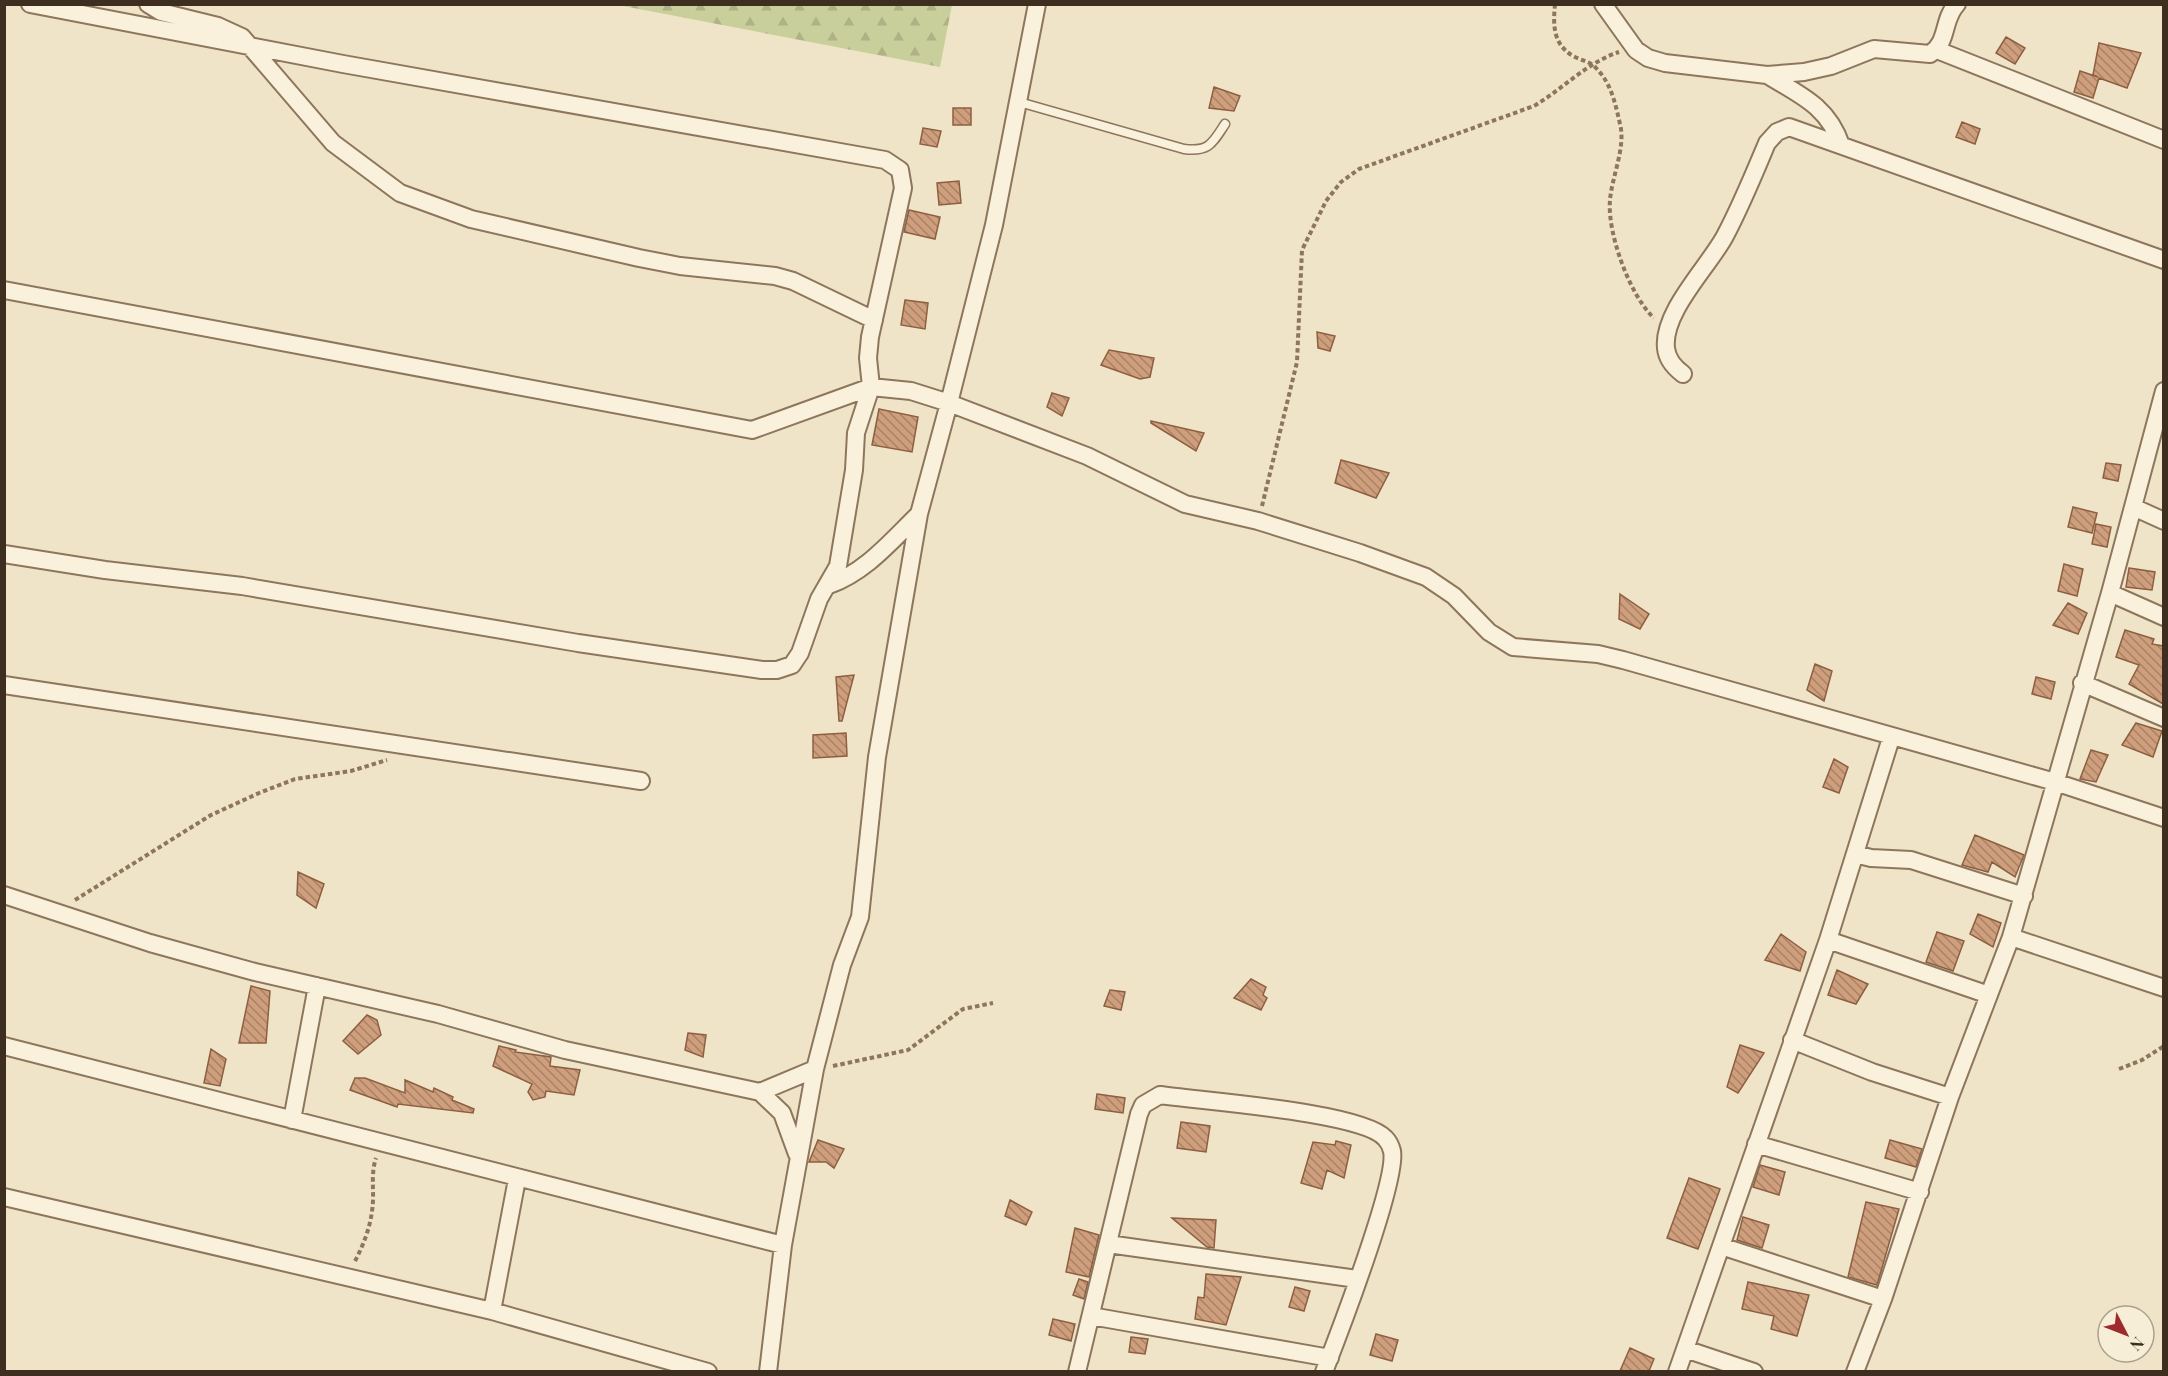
<svg xmlns="http://www.w3.org/2000/svg" width="2168" height="1376" viewBox="0 0 2168 1376" font-family="'Playfair Display',serif">
	<defs>
		<pattern id="forest-firs" width="22" height="20" patternUnits="userSpaceOnUse" patternTransform="scale(1.5)"><rect width="22" height="20" fill="#c9cf9b"/><path d="M5 1l3.5 6h-7zM16 11l3.5 6h-7z" fill="#aeb285"/></pattern>
		<pattern id="building-back-hatch" width="6" height="6" patternUnits="userSpaceOnUse" patternTransform="scale(1.5)"><rect width="6" height="6" fill="#cf9f7d"/><path d="M-1 5l2 2M0 0l6 6M5-1l2 2" fill="none" stroke="#a98266"/></pattern>
	</defs>
	<rect width="100%" height="100%" fill="#f0e4c8"/>
	<path fill="url(#forest-firs)" d="M618,5H952L940,67Z"/>
	<path fill="url(#building-back-hatch)" stroke="#8d5f41" stroke-width="1.5" d="M2006,37L2025,48L2015,64L1996,53Z
		M2099,43L2141,53L2127,88L2099,78L2093,98L2074,92L2080,71L2098,77L2093,75Z
		M1214,87L1240,96L1234,111L1209,108Z
		M953,108H971V125H953Z
		M1962,122L1980,129L1975,144L1956,137Z
		M923,128L941,131L937,147L920,144Z
		M959,181L961,203L939,205L937,183Z
		M909,210L940,217L935,239L904,232Z
		M905,300L928,303L925,329L901,325Z
		M1317,332L1335,336L1330,351L1318,348Z
		M1109,350L1154,358L1150,377L1140,379L1101,365Z
		M1052,393L1069,398L1062,416L1047,407Z
		M879,409L918,417L912,452L872,445Z
		M1151,421L1204,433L1196,451L1151,423Z
		M1341,460L1389,473L1376,498L1335,483Z
		M2106,463L2121,465L2118,481L2103,478Z
		M2073,507L2097,513L2092,533L2068,527Z
		M2096,524L2111,527L2107,547L2092,544Z
		M2064,564L2083,569L2077,596L2058,591Z
		M2129,568L2155,572L2152,590L2126,587Z
		M1620,594L1649,614L1640,629L1619,619Z
		M2068,603L2087,613L2078,634L2053,625Z
		M2125,630L2154,639L2152,644L2163,646V704L2129,684L2139,665L2116,657Z
		M1815,664L1832,671L1824,701L1807,690Z
		M854,675L842,721H839L836,677Z
		M2036,677L2055,682L2051,699L2032,694Z
		M2136,723L2162,731L2153,757L2122,745Z
		M846,733L847,756L813,758V735Z
		M2091,750L2108,755L2096,782L2080,779Z
		M1834,759L1848,767L1839,793L1823,787Z
		M1975,835L2024,855L2015,877L1992,862L1988,872L1962,865Z
		M298,872L324,884L316,908L297,895Z
		M1978,914L2001,923L1993,947L1970,934Z
		M1937,932L1964,941L1953,971L1926,962Z
		M1781,934L1806,952L1800,971L1765,960Z
		M1837,970L1868,984L1856,1004L1828,995Z
		M1251,979L1266,987L1263,995L1267,998L1261,1010L1234,998Z
		M251,986L270,991L266,1043H239Z
		M1110,990L1125,992L1121,1010L1104,1006Z
		M367,1015L377,1020L381,1035L358,1054L343,1041Z
		M688,1033L706,1035L703,1057L685,1050Z
		M1740,1045L1764,1053L1738,1093L1727,1087Z
		M499,1046L516,1050L515,1052L551,1057L550,1066L580,1070L574,1095L546,1091L545,1097L533,1100L528,1092L532,1084L493,1066Z
		M211,1049L226,1059L220,1086L204,1083Z
		M355,1078H365L405,1093V1080L433,1092L434,1088L453,1097L452,1100L474,1109L473,1113L398,1104L397,1107L350,1090Z
		M1097,1094L1125,1098L1123,1113L1095,1109Z
		M1181,1122L1210,1126L1206,1152L1177,1148Z
		M818,1140L844,1149L834,1168L826,1162H809Z
		M1890,1140L1922,1149L1916,1167L1885,1158Z
		M1336,1141L1351,1145L1344,1178L1327,1170L1322,1189L1301,1183L1313,1142L1335,1145Z
		M1760,1165L1785,1172L1779,1195L1753,1187Z
		M1689,1178L1720,1189L1698,1249L1667,1238Z
		M1010,1200L1032,1212L1026,1225L1005,1216Z
		M1866,1202L1899,1209L1877,1285L1848,1277Z
		M1743,1217L1769,1225L1762,1248L1737,1240Z
		M1172,1218L1216,1220L1214,1248L1207,1247Z
		M1075,1228L1099,1235L1089,1277L1066,1272Z
		M1206,1274L1241,1277L1226,1325L1195,1319L1198,1297L1204,1298Z
		M1079,1279L1088,1282L1084,1299L1073,1295Z
		M1748,1282L1809,1295L1797,1336L1771,1329L1774,1316L1742,1309Z
		M1295,1287L1310,1291L1304,1311L1289,1307Z
		M1053,1319L1075,1324L1071,1341L1049,1335Z
		M1376,1334L1398,1340L1392,1361L1370,1355Z
		M1131,1337L1148,1339L1145,1354L1129,1352Z
		M1630,1348L1654,1359L1649,1371H1620Z"/>
	<g fill="none" stroke-linecap="round" stroke-linejoin="round">
		<g stroke="#8d765c" stroke-width="11">
			<path id="service" d="M1019,102L1184,149C1209,152 1212,144 1225,124"/>
		</g>
		<g stroke="#8d765c" stroke-width="20">
			<path id="minor" d="M148,4L161,12L218,26L242,37L333,143L400,193L471,219L639,258L680,266L775,276L793,281L874,320
				M1037,4L994,225L949,403L1087,456L1185,504L1258,521L1360,553L1426,577L1454,596L1489,632L1513,647L1598,654L1623,660L2055,782L2164,818
				M1603,4L1636,50L1648,58L1665,63L1767,75L1804,72L1831,66L1874,49L1930,54C1949,42 1942,19 1957,4
				M1937,50L2164,140
				M1767,75C1800,95 1828,106 1841,145
				M4,290L752,430L871,387L911,391L949,403L919,514L877,757L860,917L842,965L815,1069L783,1245L768,1372
				M1683,374C1675,368 1667,360 1666,348C1662,312 1709,266 1725,236C1741,206 1754,174 1767,143L1777,132L1789,127L2164,260
				M2133,507L2164,521
				M4,554L105,570L242,586L578,643L762,670H777L792,665L800,653L819,599L838,566L854,470L856,433L871,387L868,358L870,337L903,188L900,170L885,160L343,64L30,4
				M829,585C866,572 892,540 919,514
				M2110,593L2164,617
				M2082,683L2164,718
				M4,685L641,781
				M1855,854L1871,858L1911,860L2024,896
				M4,895L150,943L255,972L438,1014L565,1050L760,1092L815,1069
				M2011,937L2164,988
				M1828,940L1989,995
				M1792,1040L1872,1072L1950,1097
				M4,1046L783,1245
				M760,1092L782,1113L797,1154
				M292,1120L317,986
				M1756,1144L1920,1192
				M4,1197L492,1311L708,1372
				M1108,1244L1357,1279
				M1721,1246L1883,1299
				M492,1311L517,1179
				M1091,1316L1330,1358
				M1685,1349L1754,1372
				M1077,1372L1139,1114L1143,1105L1160,1095C1201,1101 1362,1112 1385,1138C1388,1141 1391,1147 1392,1151C1398,1180 1338,1336 1324,1372
				M1677,1372L1828,940L1891,738
				M1855,1372L1883,1299L1950,1097L2011,937L2110,593L2164,391"/>
		</g>
		<path stroke="#8d765c" stroke-width="4" stroke-dasharray="4.5 3" stroke-linecap="butt" d="M1555,4C1553,26 1553,44 1573,56C1580,60 1588,61 1594,66C1611,82 1615,102 1620,124C1626,147 1612,176 1610,200C1607,233 1630,296 1654,318
			M1262,506L1297,362L1302,250L1326,201L1341,182L1359,169L1534,106C1563,89 1586,63 1619,52
			M75,900L211,815L259,793L295,779L351,771L387,760
			M833,1066L908,1050L963,1009L993,1003
			M2119,1069L2142,1060L2164,1046
			M355,1261C363,1246 370,1228 372,1211C375,1193 370,1176 376,1158"/>
		<use href="#service" stroke="#faf1dc" stroke-width="8"/>
		<use href="#minor" stroke="#faf1dc" stroke-width="16"/>
	</g>
	<rect width="2168" height="1376" fill="none" stroke="#3d2e20" stroke-width="12"/>
	<g transform="translate(2126 1334) rotate(132)"><circle r="28" fill="#f7eed8" stroke="#ada18e" stroke-width="1.5"/>
	<path d="M0-4.5L10 22L0 15L-10 22Z" fill="#9e2a2b"/>
	<text y="-9" font-size="16" font-weight="bold" text-anchor="middle" fill="#3d2e20">N</text>
	</g>
</svg>
